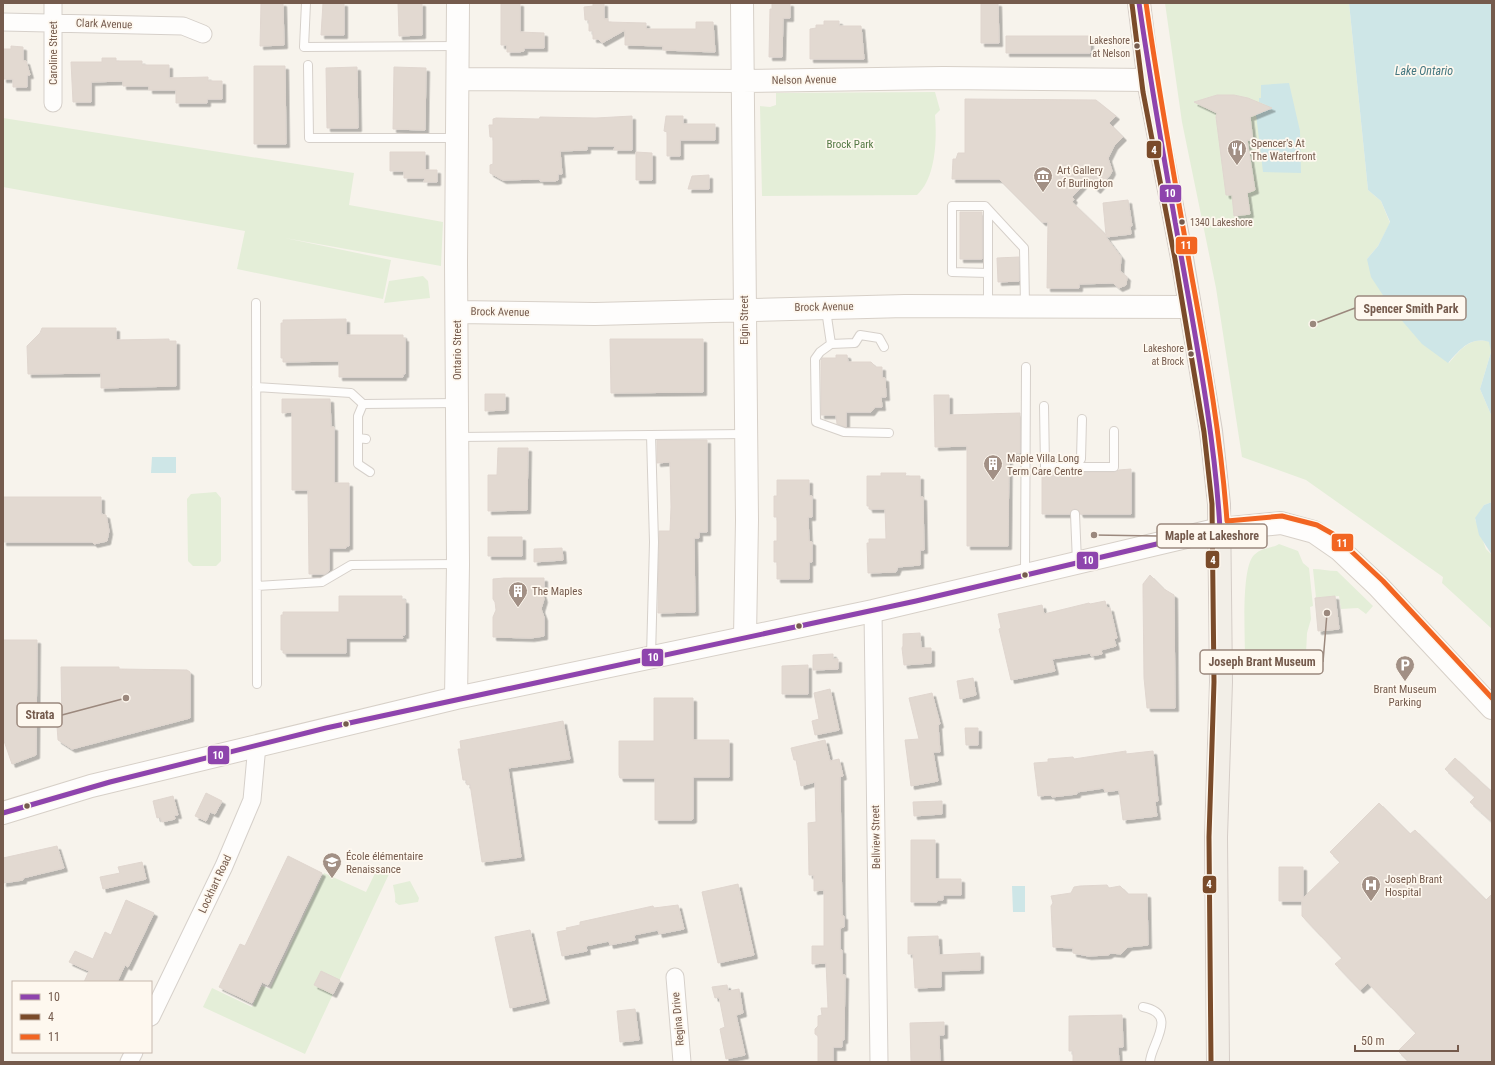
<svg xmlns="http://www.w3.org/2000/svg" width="1495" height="1065" viewBox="0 0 1495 1065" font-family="'Roboto Condensed',sans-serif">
	<defs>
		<filter id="shadow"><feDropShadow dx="3.5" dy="3.5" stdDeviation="0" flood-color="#0004"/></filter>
	</defs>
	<rect width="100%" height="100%" fill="#f7f3ec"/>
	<path fill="#e4eed8" d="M1165,3H1349L1368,190L1381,201L1390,223L1378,246L1367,259L1449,363C1461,349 1470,336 1490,342L1491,352L1480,389L1492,417V502L1484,505L1475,519L1486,549L1492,555V629L1442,583L1443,577L1306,480L1242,457L1216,288L1182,122Z
		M935,92L940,110L935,115C937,139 936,178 917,195L762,196L760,106L770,107L776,105V93Z
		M3,118L354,173L349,205L443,222L441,266L285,238L391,260L383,299L237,269L245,231L3,187Z
		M423,276L428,281L430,298L384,303L389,281Z
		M216,492L221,498V561L216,566H193L188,561L187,499L191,494Z
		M1279,544L1298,551L1303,563L1309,568L1313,606L1310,607L1311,619L1307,633L1306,654H1303V657L1284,658L1245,655C1245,634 1241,568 1254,555C1262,547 1271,549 1279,544Z
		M1313,569C1321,569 1328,571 1337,571L1373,606L1366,614L1358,608L1341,609L1339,596L1316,598Z
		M377,869L389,874L305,1054L203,1007L212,988L252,1007L262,986L270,989L324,873L366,892Z
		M410,881L419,898L418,902L399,905L395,902C396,896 394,891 393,885Z"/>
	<path fill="#cee6e7" d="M1349,3H1492V417L1480,389L1491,352L1489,342C1470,336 1460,350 1448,363L1422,344L1392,309L1371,277L1367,259L1378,246L1390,222L1381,201L1368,190Z
		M1289,83L1300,131L1301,173L1263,172L1256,114L1266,110V105L1259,102V98H1261V85Z
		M152,457H176V473H151Z
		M1492,502V555L1479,535L1475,518L1484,505Z
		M1012,886H1025V912H1013Z"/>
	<path fill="#e2d9d1" stroke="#e0d6cf" filter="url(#shadow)" d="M261,3H283L284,45L260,46Z
		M323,3H344V35H321Z
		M398,3H422V35L399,36Z
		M501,3H520V32L544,33V48H524V51L519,52H507V45H501Z
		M593,3H604V19H608V22L646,23V29H696V22H713L715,52L663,50V46L625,45V30L602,43L598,39H593V31H589V20H585L584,7L593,6Z
		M772,3H790V18H783L782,57H769L770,9H772Z
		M981,3H998L999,43H981Z
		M824,21H839V26H861L864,59H810V29L816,28V25H824Z
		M1006,36H1090V53H1006Z
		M11,46L23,47V61H26L30,75H27V87H13V79H3V49H11Z
		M102,58H116V61H142V65H169V78L208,77V81H222V99H207V103H176V90H149V86H123V81L91,82V102H73L71,62H102Z
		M254,66H285L286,144H254Z
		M357,67L358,128H327L326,68Z
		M394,67L426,68L425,130L393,129Z
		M1217,95H1234L1248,98L1272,108L1250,117L1253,141L1247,140L1255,190L1247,193L1250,214L1234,216L1232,195H1226L1216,117L1217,113L1194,102Z
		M965,99L1096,100L1116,116L1109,123L1123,137L1114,146L1108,158L1112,171L1110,175L1097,190L1087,181L1072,197L1074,199L1072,202L1106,235L1103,203L1128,200L1132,226H1130L1131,234L1106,237L1121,257L1120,271L1127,277L1126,285L1119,288L1113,283L1079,284V288H1047L1048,222H1042L999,179H952L953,159H956L958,153H965Z
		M632,116V150H614L615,146H587V150L560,151L562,174H558V180L555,181H540V179L503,180L490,173V165L493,164V137H490L489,125H493V119L496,118L539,119L540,117L596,118Z
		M666,116H683V124H715V140H680V156H667V132L664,131Z
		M390,152H425V170H437V182H424L425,178H404V171H390Z
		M636,152L652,153V180H636Z
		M709,175V189H688L692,176Z
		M960,212H982V259H960Z
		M1019,257V281L998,282L997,258Z
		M346,319V335H403V338H405V374H403V377H339V361L283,362V358H281V323H283V320Z
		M42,328H116V340L169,339V341H176V386L101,388V373L28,374L27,346L40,333Z
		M610,339H703V392L611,393Z
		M836,355H847L848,362H871L876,367H882V378H885L886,397H881L882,407H875L871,412H846V427L837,424L836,415H821V361L822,358H836Z
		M485,394H505V410L485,411Z
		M934,395H949V415L1020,413V453H1009L1008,546H967V446L935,447Z
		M282,399H330L331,427H334V483H349V546H346V548H329V571L325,574H309L308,490H292V412L282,413Z
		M657,440H707V532H699V538H694L695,612L658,613L659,531H670L671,507L670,462L657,463Z
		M498,448H528L527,510L488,511V475H497Z
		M1131,469V514H1080L1079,511L1075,509L1072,510L1070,514H1042V472H1071L1076,475L1081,472H1114L1119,470Z
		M881,473H906L905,476H920V497H923L924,550H920V565L898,567L896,572L868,573L867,543H869V539H886L885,509H869V506H867V476H881Z
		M777,480H809V496H812V517H808L809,541L812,542V562H809V579H777V562H774V541H777V517H774V496H777Z
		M3,497H101V514L106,515L109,531L107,541L94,544L92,542H3Z
		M488,537H522V556H488Z
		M562,548L563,560L534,562V549Z
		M1150,575L1164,589L1174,595L1175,708H1147L1144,678L1143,592V584Z
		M504,578H544V590L542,592L544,599L541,609L544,617V636L531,638L493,637V617L496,610L495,602L493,599V579Z
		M339,596H402V600H405V635H402L403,638H346V653H283V650H281V615H283V612H339Z
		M1335,596L1339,629L1318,631L1315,598Z
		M1105,601L1107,608H1110L1117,638L1114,639L1116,646L1101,650L1102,654L1091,656V653L1052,659L1055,671L1011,680L999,629L1001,628L998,614L1042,605L1044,614L1089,603L1090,604Z
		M920,633L921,648H931V663L904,665L902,648L903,646V634Z
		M3,640H37L36,755L12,764L3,738Z
		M833,654V659H838V669L813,670V655Z
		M808,665V694H782V666Z
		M61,667H119V669L187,670L190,672V718L72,749L58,740L57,726H62Z
		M973,678L976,695L960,699L957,681Z
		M830,689L839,730L815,735L812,721L819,719L814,693Z
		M932,693L940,724L938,725L940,752H933L938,781L911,786L905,740L919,739L909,698Z
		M654,698H693V740H729V777H693V819L691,820H655V778H620L619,775V741H654Z
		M563,721L570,759L508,768L521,857L482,862L470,784L467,785L466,780H463L458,749H461L460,741Z
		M965,728H978V745H966Z
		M825,740L830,761L839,759L843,776L840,777L842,916H844V927L840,928V950H842V975H845L844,1040H842V1047H833V1062H818V1036L815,1034V1029L818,1026V1016L822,1015L821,1008H828L826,963L812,964V946H824V890L814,891V875H809L808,823L816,822L815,782L801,786L796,760H794L791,748Z
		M1126,751V754L1153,751L1158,801L1155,802L1157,816L1123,820L1119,790L1105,792L1104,788L1077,792V794L1052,797L1051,795L1038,796L1034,763L1048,762V759L1073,757L1074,759Z
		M1455,758L1492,792V822L1470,802L1475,797L1445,769Z
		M206,793L222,801L215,814L210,812L206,821L195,816Z
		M173,796L178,815H174L175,819L162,822L160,817L157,818L153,801Z
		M942,801V814L914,816L913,802Z
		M1379,803L1410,834L1415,830L1486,900L1492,894V1062H1409L1398,1051L1416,1033L1368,983L1360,990L1335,964L1342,958L1302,916V901H1279V867H1303V898L1340,862L1330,852Z
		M911,840H935V879H961V895H943V900H937V902H911Z
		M57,846L64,868L23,878V880L3,883V858Z
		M288,856L322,873L268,985L262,982L252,1003L219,987L240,944L245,946Z
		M142,862L146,879L103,889L100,877L120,873L118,867Z
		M738,884L754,955L718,963L702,892Z
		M1107,885L1109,888L1120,886L1128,894H1147L1148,945L1128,947L1121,954L1111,953L1108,955L1088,956L1073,953V948L1053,947L1051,906L1053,903L1051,896L1071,893L1074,887L1080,886Z
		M126,900L154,913L128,967L125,965L117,982H84L89,971L69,962L75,951L93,959L105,932L111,935Z
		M678,905L684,929L659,934L658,930L634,935L635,940L610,945L609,941L586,946L587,951L562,956L557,932L567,930L566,928L580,925V922L653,906L654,908Z
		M530,930L546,1000L510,1008L495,937Z
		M938,936L939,955L980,953V970L941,971V987L915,988L913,954H908V937Z
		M321,971L340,980L333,994L314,985Z
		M727,985L728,991L739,989L743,1013L736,1015L745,1055L726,1059L720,1029L725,1027L719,997L715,998L712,987Z
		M635,1009L639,1040L620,1042L617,1011Z
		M1122,1015L1123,1047H1118L1119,1062H1073V1051H1069V1016Z
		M944,1022V1035H939L940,1062H911L910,1023Z"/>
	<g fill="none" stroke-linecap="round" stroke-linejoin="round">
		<g stroke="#d6d0ca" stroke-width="10">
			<path id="lane" d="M306,3L304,47L457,46
				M308,65L309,138H457
				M988,210V273L952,272V206H985L1024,248L1025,305
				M988,273V306
				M256,303L257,684
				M826,310L831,344L855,343L860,335L879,338L884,347
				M831,344L820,352L815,359L816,422L844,432L889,433
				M256,387L351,393L363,404L457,403
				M363,404L358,416V464L370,472
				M1044,406L1045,467H1076V470
				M651,435L654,542L651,656
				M458,437L745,434
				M358,438L366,439
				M1076,467H1114V431
				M1076,467L1081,459L1082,419
				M1075,514L1077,562
				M1025,575L1026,367
				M257,586L322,582L351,565L458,564
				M1143,1007C1180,1014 1150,1045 1150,1062"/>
		</g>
		<g stroke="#d6d0ca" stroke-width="19">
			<path id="street" d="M53,3V103
				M3,22L183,26L203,34
				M873,611L879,1062
				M675,977L682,1062
				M151,1017L224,866L252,800L257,745
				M129,1062L134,1052"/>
		</g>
		<g stroke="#d7d0c8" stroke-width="24">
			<path id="secondary" d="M742,3L747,520L745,637
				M458,79L742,81L943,78L1149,80
				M457,312L595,314L905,306L1190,307
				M456,698L458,564L456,262L458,3
				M3,813L91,786L456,698L873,611L1220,529L1281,523L1314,532L1340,550L1378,586L1492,708"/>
		</g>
		<g stroke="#d5cdc7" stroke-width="24">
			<path id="primary" d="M1139,3L1150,91L1182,258L1211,431L1219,504L1221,682L1216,837L1218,1062"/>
		</g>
		<use href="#lane" stroke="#fefdfc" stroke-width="8"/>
		<use href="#street" stroke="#fefdfc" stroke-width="17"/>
		<use href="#secondary" stroke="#fefdfc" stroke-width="22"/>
		<use href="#primary" stroke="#f2eee7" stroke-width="22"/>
		<g stroke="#fef8ef" stroke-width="8">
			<path id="bus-1" d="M3,813L110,782L326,728L916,601L1220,529C1215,442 1199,357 1184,272C1168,182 1152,93 1139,3"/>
		</g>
		<g stroke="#fef8ef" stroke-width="8">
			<path id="bus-2" d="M1132,4L1143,92L1175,259L1204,432L1212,504L1214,682L1209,837L1211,1062"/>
		</g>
		<g stroke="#fef8ef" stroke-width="8">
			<path id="bus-3" d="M1146,3C1159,95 1176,187 1192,278C1207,359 1221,440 1227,521L1282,516L1317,525L1333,534L1383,581L1492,698"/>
		</g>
		<use href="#bus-1" stroke="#8e44ad" stroke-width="5"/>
		<use href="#bus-2" stroke="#7a4b2a" stroke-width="5"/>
		<use href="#bus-3" stroke="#f26522" stroke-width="5"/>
	</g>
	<defs>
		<g id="restaurant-pin" transform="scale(1)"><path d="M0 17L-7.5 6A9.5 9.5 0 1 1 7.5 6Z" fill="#a29085" stroke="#fef8ef"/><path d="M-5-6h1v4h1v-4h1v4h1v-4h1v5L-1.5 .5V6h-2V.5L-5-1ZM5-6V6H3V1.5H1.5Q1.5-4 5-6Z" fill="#fff"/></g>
		<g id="museum-pin" transform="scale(1)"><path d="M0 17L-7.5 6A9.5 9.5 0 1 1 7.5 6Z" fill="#a29085" stroke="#fef8ef"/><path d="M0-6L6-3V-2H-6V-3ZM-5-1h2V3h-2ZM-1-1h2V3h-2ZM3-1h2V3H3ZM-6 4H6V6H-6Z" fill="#fff"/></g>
		<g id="building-pin" transform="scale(1)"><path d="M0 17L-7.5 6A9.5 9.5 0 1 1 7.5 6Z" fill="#a29085" stroke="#fef8ef"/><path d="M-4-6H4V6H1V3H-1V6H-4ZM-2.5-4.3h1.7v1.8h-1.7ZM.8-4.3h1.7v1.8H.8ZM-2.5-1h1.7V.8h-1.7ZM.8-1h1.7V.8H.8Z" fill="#fff"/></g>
		<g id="parking-pin" transform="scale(1)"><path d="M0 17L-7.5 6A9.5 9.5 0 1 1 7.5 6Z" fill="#a29085" stroke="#fef8ef"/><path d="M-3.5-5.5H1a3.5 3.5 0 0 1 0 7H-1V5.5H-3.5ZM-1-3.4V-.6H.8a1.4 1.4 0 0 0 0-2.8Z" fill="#fff"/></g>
		<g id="school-pin" transform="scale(1)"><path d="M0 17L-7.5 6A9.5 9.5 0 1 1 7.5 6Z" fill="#a29085" stroke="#fef8ef"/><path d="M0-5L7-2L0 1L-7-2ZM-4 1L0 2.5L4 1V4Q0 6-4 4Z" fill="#fff"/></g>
		<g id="hospital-pin" transform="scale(1)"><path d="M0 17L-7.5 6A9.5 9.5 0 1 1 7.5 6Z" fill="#a29085" stroke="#fef8ef"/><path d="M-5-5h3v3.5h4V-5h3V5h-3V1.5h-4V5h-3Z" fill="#fff"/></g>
	</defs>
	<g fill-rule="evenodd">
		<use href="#restaurant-pin" x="1237" y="149"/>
		<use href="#museum-pin" x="1043" y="176"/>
		<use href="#building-pin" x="993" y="464"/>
		<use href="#building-pin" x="518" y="591"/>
		<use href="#parking-pin" x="1405" y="665"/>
		<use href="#school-pin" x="332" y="862"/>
		<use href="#hospital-pin" x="1371" y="885"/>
	</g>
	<g fill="#755b4d" stroke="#fef8ef" stroke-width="1.5">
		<circle cx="1137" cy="46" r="3.5"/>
		<circle cx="1182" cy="222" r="3.5"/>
		<circle cx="1191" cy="354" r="3.5"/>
		<circle cx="1025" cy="575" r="3.5"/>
		<circle cx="799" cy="626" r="3.5"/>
		<circle cx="346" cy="724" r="3.5"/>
		<circle cx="27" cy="806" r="3.5"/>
	</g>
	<g text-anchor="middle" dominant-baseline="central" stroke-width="3.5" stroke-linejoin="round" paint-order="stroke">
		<g font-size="10" fill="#755b4d" stroke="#fef8ef" text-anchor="end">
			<text x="1130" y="40">Lakeshore<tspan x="1130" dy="13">at Nelson</tspan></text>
			<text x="1190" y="222" text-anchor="start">1340 Lakeshore</text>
			<text x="1184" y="348">Lakeshore<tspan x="1184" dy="13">at Brock</tspan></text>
		</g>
		<g font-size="11" fill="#755b4d" stroke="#fef8ef">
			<text transform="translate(104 24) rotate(2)">Clark Avenue</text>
			<text transform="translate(53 53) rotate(-90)">Caroline Street</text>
			<text transform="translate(804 80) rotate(-1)">Nelson Avenue</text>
			<text transform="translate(824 307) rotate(-1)">Brock Avenue</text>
			<text transform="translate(500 312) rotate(1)">Brock Avenue</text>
			<text transform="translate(744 320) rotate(-90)">Elgin Street</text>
			<text transform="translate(457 350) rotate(-90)">Ontario Street</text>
			<text transform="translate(876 837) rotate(-91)">Bellview Street</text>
			<text transform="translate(215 884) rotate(-65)">Lockhart Road</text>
			<text transform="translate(678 1019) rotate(-95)">Regina Drive</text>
		</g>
		<g font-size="11" fill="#755b4d" stroke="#fef8ef" text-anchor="start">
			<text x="1251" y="143">Spencer's At<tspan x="1251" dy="13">The Waterfront</tspan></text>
			<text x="1057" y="170">Art Gallery<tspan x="1057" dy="13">of Burlington</tspan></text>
			<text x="1007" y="458">Maple Villa Long<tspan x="1007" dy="13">Term Care Centre</tspan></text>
			<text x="532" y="591">The Maples</text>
			<text x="1405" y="689" text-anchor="middle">Brant Museum<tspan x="1405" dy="13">Parking</tspan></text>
			<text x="346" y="856">École élémentaire<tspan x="346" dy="13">Renaissance</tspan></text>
			<text x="1385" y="879">Joseph Brant<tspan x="1385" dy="13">Hospital</tspan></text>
		</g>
		<g font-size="11" fill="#557a45" stroke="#fef8ef">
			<text x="850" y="144">Brock Park</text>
		</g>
		<g font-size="12" font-style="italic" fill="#447780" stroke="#fef8ef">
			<text x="1424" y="71">Lake Ontario</text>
		</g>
	</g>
	<path fill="none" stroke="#9b887d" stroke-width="1.5" d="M1313 324L1355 308M1094 535L1157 536M1327 613L1323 662M126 698L62 715"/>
	<g fill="#9b887d" stroke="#fef8ef" stroke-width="1.5">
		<circle cx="1313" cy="324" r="4"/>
		<circle cx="1094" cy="535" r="4"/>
		<circle cx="1327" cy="613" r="4"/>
		<circle cx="126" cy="698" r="4"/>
	</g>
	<g fill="#fef8ef" stroke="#9b887d" stroke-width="1.5">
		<rect x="1355" y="296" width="111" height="24" rx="4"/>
		<rect x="1157" y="524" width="110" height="24" rx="4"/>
		<rect x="1200" y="650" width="123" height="24" rx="4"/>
		<rect x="17" y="703" width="45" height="24" rx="4"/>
	</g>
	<g font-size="12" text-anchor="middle" font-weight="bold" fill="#755b4d">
		<text x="1411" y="313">Spencer Smith Park</text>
		<text x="1212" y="540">Maple at Lakeshore</text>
		<text x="1262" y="666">Joseph Brant Museum</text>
		<text x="40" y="719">Strata</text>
	</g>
	<g stroke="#fef8ef" stroke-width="1.5">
		<rect x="1146" y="140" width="16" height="19" rx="4" fill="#7a4b2a"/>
		<rect x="1159" y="184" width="23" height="19" rx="4" fill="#8e44ad"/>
		<rect x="1175" y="236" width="23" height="19" rx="4" fill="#f26522"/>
		<rect x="1331" y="533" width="23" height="19" rx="4" fill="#f26522"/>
		<rect x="1205" y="550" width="15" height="19" rx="4" fill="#7a4b2a"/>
		<rect x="1076" y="551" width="23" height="19" rx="4" fill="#8e44ad"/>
		<rect x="641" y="648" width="23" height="19" rx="4" fill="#8e44ad"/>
		<rect x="207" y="745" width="23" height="20" rx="4" fill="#8e44ad"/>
		<rect x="1202" y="875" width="15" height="19" rx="4" fill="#7a4b2a"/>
	</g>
	<g font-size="11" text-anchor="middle" font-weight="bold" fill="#fff">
		<text x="1154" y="154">4</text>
		<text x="1170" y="197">10</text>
		<text x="1186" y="249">11</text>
		<text x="1342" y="547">11</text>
		<text x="1213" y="564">4</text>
		<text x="1088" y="564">10</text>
		<text x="653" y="661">10</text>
		<text x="218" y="759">10</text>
		<text x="1209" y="888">4</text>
	</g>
	<rect width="1495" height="1065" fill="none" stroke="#755b4d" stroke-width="8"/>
	<rect x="12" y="981" width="140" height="72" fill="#fef8ef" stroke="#c7b9ae"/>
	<rect x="20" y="994" width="20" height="6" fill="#8e44ad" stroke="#c7b9ae"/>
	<text x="48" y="1001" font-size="12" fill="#755b4d">10</text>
	<rect x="20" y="1014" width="20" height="6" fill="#7a4b2a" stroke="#c7b9ae"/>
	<text x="48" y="1021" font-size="12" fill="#755b4d">4</text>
	<rect x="20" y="1034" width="20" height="6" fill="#f26522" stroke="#c7b9ae"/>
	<text x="48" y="1041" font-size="12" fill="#755b4d">11</text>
	<path d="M1355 1045v6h103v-6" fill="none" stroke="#755b4d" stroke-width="2"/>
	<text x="1361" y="1045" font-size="12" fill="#755b4d" stroke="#fef8ef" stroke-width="3" paint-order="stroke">50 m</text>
</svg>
